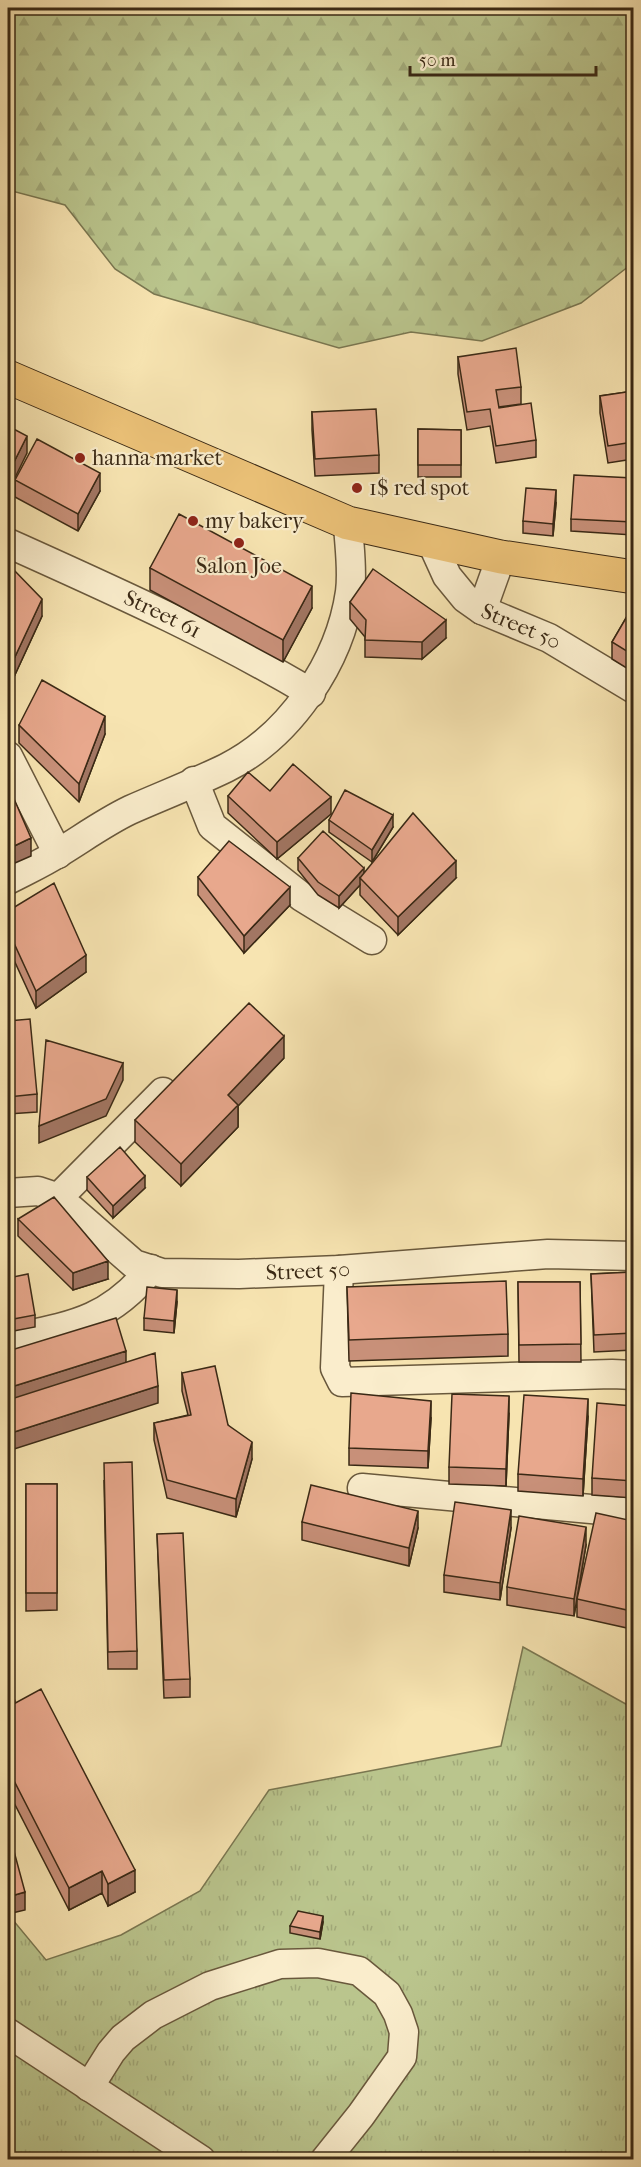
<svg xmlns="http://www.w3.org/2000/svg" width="641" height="2167" viewBox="0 0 641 2167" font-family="'IM FELL French Canon',serif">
	<defs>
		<pattern id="grass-tufts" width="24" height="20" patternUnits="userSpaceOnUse" patternTransform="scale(1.5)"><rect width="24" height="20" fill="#bac58d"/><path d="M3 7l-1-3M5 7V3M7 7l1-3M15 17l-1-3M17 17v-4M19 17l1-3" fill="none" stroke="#a1a979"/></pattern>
		<pattern id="forest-firs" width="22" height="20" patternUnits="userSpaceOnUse" patternTransform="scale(1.5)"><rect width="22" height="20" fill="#bac58d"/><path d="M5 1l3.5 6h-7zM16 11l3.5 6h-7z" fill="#a1a979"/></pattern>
	</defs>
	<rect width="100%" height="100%" fill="#f7e4b1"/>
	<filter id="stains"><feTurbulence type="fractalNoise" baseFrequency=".00333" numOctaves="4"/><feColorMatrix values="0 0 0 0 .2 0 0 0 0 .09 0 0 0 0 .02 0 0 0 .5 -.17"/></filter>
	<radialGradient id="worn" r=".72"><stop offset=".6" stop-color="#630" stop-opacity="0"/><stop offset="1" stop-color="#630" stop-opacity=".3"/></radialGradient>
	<path fill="url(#grass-tufts)" stroke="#7a7751" stroke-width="1.5" d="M523,1647L633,1708V2159H8V1914L46,1960L121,1935L200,1891L269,1790L501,1746Z"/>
	<path fill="url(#forest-firs)" stroke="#7a7751" stroke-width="1.5" d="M8,8H633V263L581,303L482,341L411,332L339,348L154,294L115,269L65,205L8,190Z"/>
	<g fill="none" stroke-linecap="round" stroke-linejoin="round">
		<g stroke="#69583c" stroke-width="31">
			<g id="minor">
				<path id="s1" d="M8,543C110,589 214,635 311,693"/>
				<path id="s2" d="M432,543L447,576L465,598L482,610L549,638L634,689"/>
				<path d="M482,610L501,557"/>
				<path d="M8,756L58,854"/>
				<path d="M194,781L212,826L302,897L372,940"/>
				<path d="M8,880C25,871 43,863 60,852C83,838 105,822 130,810C162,796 195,783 226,768C290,736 340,662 350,592C353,569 349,546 348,523"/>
				<path id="s3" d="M8,1193L38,1191L53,1196L71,1209L134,1264L162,1273L239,1274L339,1270L548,1254L634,1256"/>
				<path d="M57,1199L163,1092"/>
				<path d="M339,1270L335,1368L342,1382L612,1374L634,1375"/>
				<path d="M8,1339C70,1326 108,1322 151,1269"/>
				<path d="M362,1488L634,1513"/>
				<path d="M8,2033L201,2160"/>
				<path d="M89,2087L111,2052L123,2038L153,2015L210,1986L280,1964L318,1963L359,1971L387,1994L398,2014L404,2032L402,2057L361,2115L325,2160"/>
			</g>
		</g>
		<g stroke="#3a2915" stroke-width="35">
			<path id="major" d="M8,377L348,523L501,557L634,577"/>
		</g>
		<use href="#minor" stroke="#faedcc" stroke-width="28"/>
		<use href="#major" stroke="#ecc278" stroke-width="33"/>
	</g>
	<path fill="#c89079" stroke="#3a2915" stroke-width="1.5" d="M458,357L521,387V404L498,407L499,408L536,440V457L496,463L490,426L467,430L458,374Z
		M633,391V459L608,463L600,413V396Z
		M312,412L379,455V473L315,476L312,430Z
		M418,429L461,430V477H418Z
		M633,478V535L571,531V519Z
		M15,480L100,491L78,531L15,497Z
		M556,503L553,536L523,533V521Z
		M150,568L312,608L283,662L150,590Z
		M8,575L42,616L13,679L8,675Z
		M350,602L446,638L422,659L365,657V637L350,619Z
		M633,606V672L612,659V642Z
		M19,725L105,734L79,802L19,743Z
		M270,791L331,814L277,859L228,813V796Z
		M329,820L393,827L372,862L329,832Z
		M298,858L364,872L456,878L398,935L360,895V885L339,908L318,895L298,870Z
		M198,877L290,905L244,953L198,895Z
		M8,911L86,972L36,1008L8,947Z
		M8,1021L37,1094V1112L8,1114Z
		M284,1058L238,1106V1127L181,1186L135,1142V1120Z
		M87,1177L145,1188L113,1218L87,1190Z
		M18,1219L108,1279L73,1290L18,1236Z
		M633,1272V1350L594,1352L591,1274Z
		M8,1278L35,1315V1327L8,1332Z
		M518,1282H580L581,1362H519Z
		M347,1287L508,1334V1356L349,1361Z
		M177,1302L174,1333L144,1330V1318Z
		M182,1373L228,1425L252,1459L236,1517L167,1498L154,1440V1423L188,1415L182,1391Z
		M633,1406V1498L592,1495V1478Z
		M509,1414L506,1486L449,1484V1467Z
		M588,1417L583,1496L518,1491V1474Z
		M431,1418L428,1468L349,1465V1448Z
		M104,1480L137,1651V1669H108Z
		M26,1484H57V1610L26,1611Z
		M633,1521L627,1628L577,1617V1599Z
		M302,1522L418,1528L409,1566L302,1540Z
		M511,1528L500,1600L444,1592V1575Z
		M157,1534L190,1679V1697L164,1698Z
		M586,1545L574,1616L507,1605V1587Z
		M633,1631V1659L629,1656V1638Z
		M8,1681L15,1703L135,1892L108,1906L102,1893L69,1910L8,1791Z
		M323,1922L320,1939L290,1933V1926Z"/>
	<path fill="#a27663" stroke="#3a2915" stroke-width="1.5" d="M27,436V453L8,492V474Z
		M100,473V491L78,531V514Z
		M556,490V503L553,536V524Z
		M312,586V608L283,662V640Z
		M42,599V616L13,679V661Z
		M446,620V638L422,659V642Z
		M105,716V734L79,802V784Z
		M331,797V814L277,859V842Z
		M393,815V827L372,862V850Z
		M31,838V856L8,866V849Z
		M456,861V878L398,935V917Z
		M364,868V881L360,878V885L339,908V896Z
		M290,887V905L244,953V936Z
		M86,955V972L36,1008V991Z
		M284,1036V1058L238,1106V1127L181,1186V1164L228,1095Z
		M123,1063V1080L106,1116L39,1143V1126Z
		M145,1176V1188L113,1218V1206Z
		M108,1261V1279L73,1290V1273Z
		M177,1290V1302L174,1333V1321Z
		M126,1351V1369L8,1406V1388Z
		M158,1386V1403L8,1451V1434Z
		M509,1396V1414L506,1486V1469Z
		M588,1399V1417L583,1496V1479Z
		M431,1401V1418L428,1468V1451Z
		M252,1442V1459L236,1517V1499Z
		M511,1510V1528L500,1600V1583Z
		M418,1511V1528L409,1566V1548Z
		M586,1527V1545L574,1616V1599Z
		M633,1580V1597L627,1628V1610Z
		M135,1870V1892L108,1906V1884Z
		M102,1871V1893L69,1910V1888Z
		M25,1892V1910L8,1914V1897Z
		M323,1916V1922L320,1939V1932Z"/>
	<path fill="#e8a88d" stroke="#3a2915" stroke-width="1.5" d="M516,348L521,387L496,390L499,408L531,403L536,440L496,446L490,409L467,412L458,357Z
		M633,391V442L608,446L600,396Z
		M376,409L379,455L315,459L312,412Z
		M8,426L27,436L8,474Z
		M418,429L461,430V465H418Z
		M37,439L100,473L78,514L15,480Z
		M574,475L633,478V522L571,519Z
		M526,488L556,490L553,524L523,521Z
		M179,514L312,586L283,640L150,568Z
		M12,568L42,599L13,661L8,658V575Z
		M373,569L446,620L422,642L365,640L366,620L350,602Z
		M633,606V655L612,642Z
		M42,680L105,716L79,784L19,725Z
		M293,764L331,797L277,842L228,796L248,772L270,791Z
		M8,785L31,838L8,849Z
		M345,790L393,815L372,850L329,820Z
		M413,813L456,861L398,917L360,878Z
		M323,831L364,868L339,896L318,882L298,858Z
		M229,841L290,887L244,936L198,877Z
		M54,883L86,955L36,991L8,930V911Z
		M249,1003L284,1036L228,1095L238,1105L181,1164L135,1120Z
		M30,1019L37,1094L8,1097V1021Z
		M46,1040L123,1063L106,1099L39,1126Z
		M120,1147L145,1176L113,1206L87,1177Z
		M54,1197L108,1261L73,1273L18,1219Z
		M633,1272V1333L594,1335L591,1274Z
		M28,1274L35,1315L8,1320V1278Z
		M506,1281L508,1334L349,1340L347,1287Z
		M518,1282H580L581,1344L519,1345Z
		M147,1287L177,1290L174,1321L144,1318Z
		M116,1318L126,1351L8,1388V1351Z
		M155,1353L158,1386L8,1434V1400Z
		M215,1366L228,1425L252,1442L236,1499L167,1480L154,1423L191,1415L182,1373Z
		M351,1393L431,1401L428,1451L349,1448Z
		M452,1394L509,1396L506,1469L449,1467Z
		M524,1395L588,1399L583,1479L518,1474Z
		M597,1403L633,1406V1481L592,1478Z
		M132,1462L137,1651L108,1652L104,1463Z
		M26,1484H57V1593H26Z
		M311,1485L418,1511L409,1548L302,1522Z
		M455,1502L511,1510L500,1583L444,1575Z
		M596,1513L633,1521V1580L627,1610L577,1599Z
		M519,1516L586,1527L574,1599L507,1587Z
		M183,1533L190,1679L164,1680L157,1534Z
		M633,1631V1642L629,1638Z
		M8,1681L15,1701L8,1704Z
		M41,1689L135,1870L108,1884L102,1871L69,1888L8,1769V1707Z
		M8,1829L25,1892L8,1897Z
		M298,1911L323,1916L320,1932L290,1926Z"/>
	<g fill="#8f2418" stroke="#faedcc" stroke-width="2">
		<circle cx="80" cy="458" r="6"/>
		<circle cx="357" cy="488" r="6"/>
		<circle cx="193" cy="521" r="6"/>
		<circle cx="239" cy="543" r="6"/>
	</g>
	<g text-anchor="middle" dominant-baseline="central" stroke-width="4.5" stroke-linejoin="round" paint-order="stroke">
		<g font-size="22" fill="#3a2915" stroke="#faedcc" text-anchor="start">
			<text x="92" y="458">hanna market</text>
			<text x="369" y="488">1$ red spot</text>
			<text x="205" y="521">my bakery</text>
			<text x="239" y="566" text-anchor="middle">Salon Joe</text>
		</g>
		<g font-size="22" fill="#3a2915" stroke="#faedcc">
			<text stroke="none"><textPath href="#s1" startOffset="170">Street 61</textPath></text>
			<text stroke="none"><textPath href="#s2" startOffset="128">Street 50</textPath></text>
			<text stroke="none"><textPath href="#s3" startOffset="327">Street 50</textPath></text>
		</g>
	</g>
	<rect width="641" height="2167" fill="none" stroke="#f7e4b1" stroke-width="30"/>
	<rect x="9" y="9" width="623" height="2149" fill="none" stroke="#3a2915" stroke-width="3"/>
	<rect x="15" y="15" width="611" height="2137" fill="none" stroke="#3a2915" stroke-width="1.5"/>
	<path d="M410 66v9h186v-9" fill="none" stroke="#3a2915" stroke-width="3"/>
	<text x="419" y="66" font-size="18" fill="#3a2915" stroke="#faedcc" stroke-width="4.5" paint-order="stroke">50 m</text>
	<rect width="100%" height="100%" filter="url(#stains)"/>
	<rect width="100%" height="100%" fill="url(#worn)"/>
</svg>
